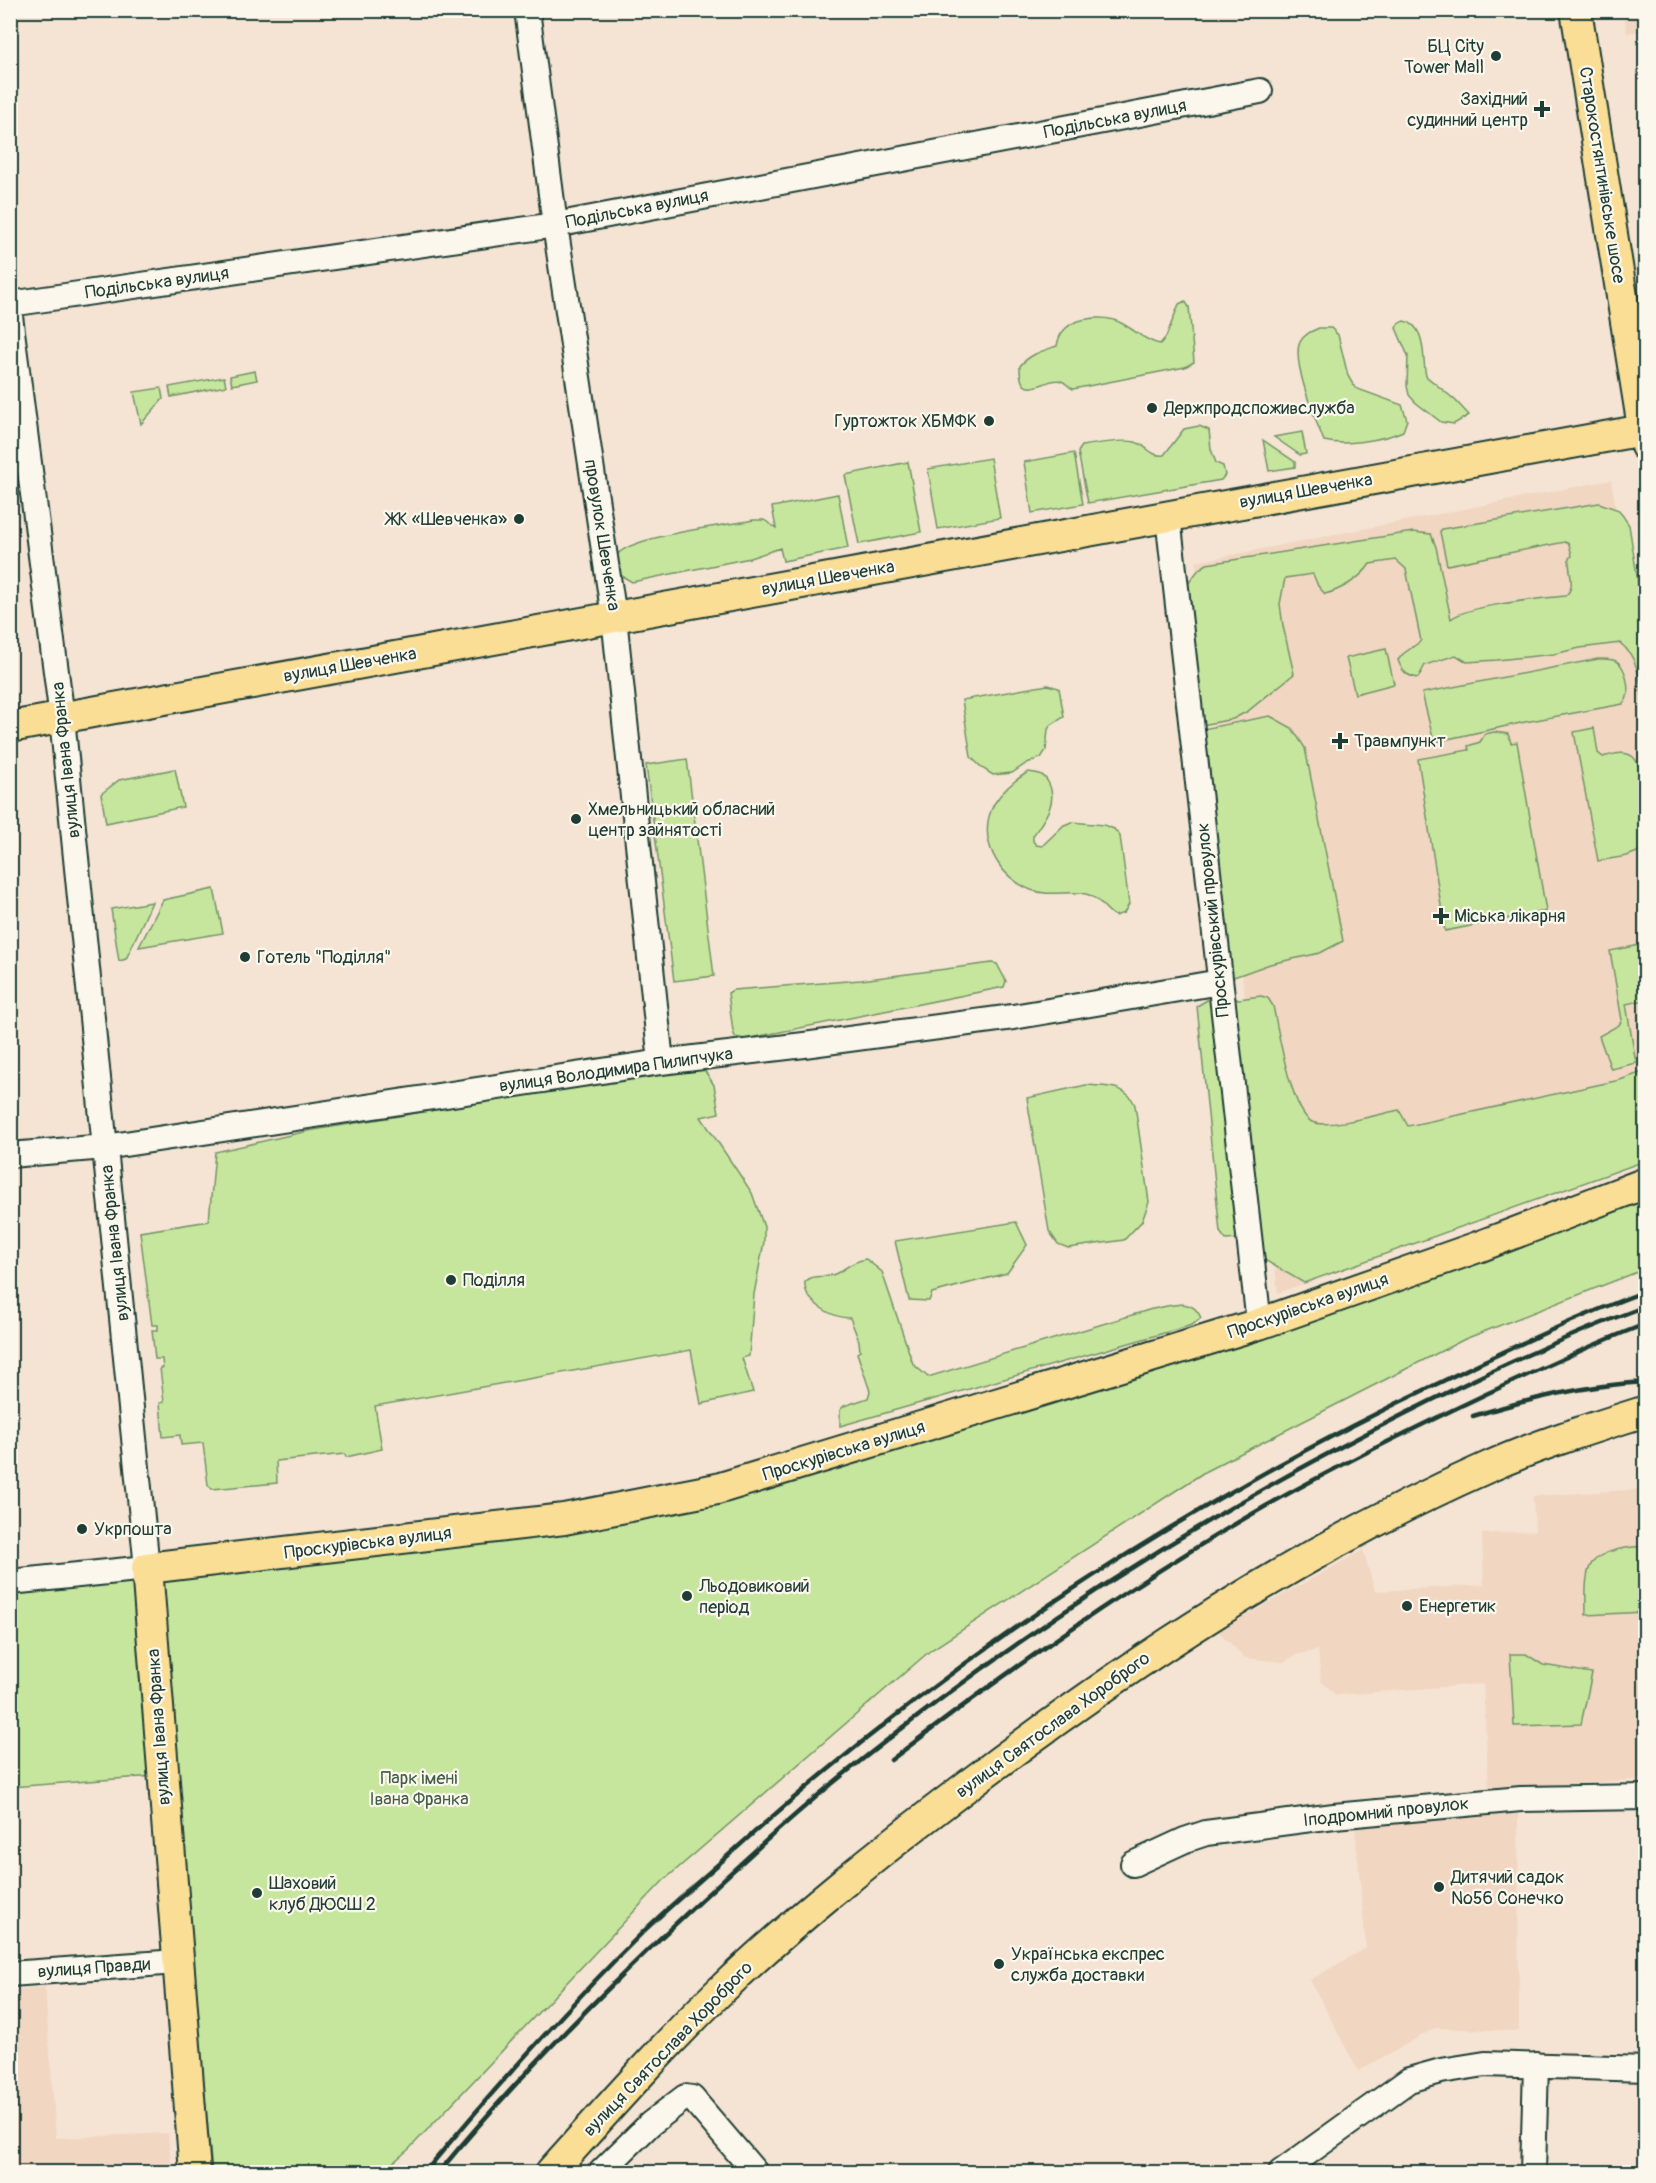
<svg xmlns="http://www.w3.org/2000/svg" width="1656" height="2183" viewBox="0 0 1656 2183" font-family="Pangolin,sans-serif">
	<rect width="100%" height="100%" fill="#f5e4d3"/>
	<filter id="ink" filterUnits="userSpaceOnUse"><feTurbulence type="fractalNoise" baseFrequency=".0167" numOctaves="2"/><feDisplacementMap in="SourceGraphic" scale="12" xChannelSelector="R" yChannelSelector="G"/><feConvolveMatrix kernelMatrix="1 2 1 2 8 2 1 2 1" color-interpolation-filters="sRGB"/></filter>
	<g filter="url(#ink)">
		<path fill="#f1d6c2" d="M1623,11H1645V48L1642,31L1627,33Z
			M1611,480L1645,675V1158L1278,1293L1196,562Z
			M1645,1489V1779L1489,1790L1483,1684L1336,1695L1321,1681L1318,1650L1295,1655L1284,1662L1245,1658L1218,1631L1363,1550L1375,1591L1484,1585L1482,1534L1535,1531L1533,1496Z
			M1518,1812L1519,2031L1435,2028L1358,2071L1310,1980L1366,1948L1355,1827Z
			M45,1987L56,2138L168,2133L172,2172H11V1990Z"/>
		<path fill="#c7e69d" stroke="#739268" stroke-width="1.5" d="M1185,301L1189,307L1194,362L1185,367L1073,389C1068,387 1066,382 1061,381C1048,375 1019,407 1020,366C1030,354 1042,351 1057,346C1058,339 1060,334 1065,329C1077,316 1108,315 1123,324C1136,331 1145,341 1160,344L1166,337L1179,304Z
			M1404,321C1427,325 1422,359 1426,376L1455,400L1469,415L1454,424L1441,422L1415,402L1409,395L1407,386L1408,356L1396,328L1398,324Z
			M1319,328H1331L1338,335L1348,376L1355,388L1402,405L1407,420L1403,431C1383,440 1345,446 1324,441C1316,421 1291,361 1300,342C1304,334 1312,331 1319,328Z
			M255,371L257,380L232,385L230,376Z
			M224,377L226,386L171,397L169,387Z
			M161,388L163,399L141,424L134,392Z
			M1199,426L1209,430L1211,449L1216,463L1223,466L1225,475L1221,480L1088,503L1078,452L1082,446C1094,444 1123,439 1135,442C1147,445 1150,457 1164,455L1184,429Z
			M1302,432L1306,454L1300,455L1274,437Z
			M1263,440L1295,462V467L1269,471Z
			M1074,453L1083,504L1032,513L1024,462Z
			M990,458L1000,518L938,529L928,469Z
			M908,462L921,532L859,544L845,475Z
			M838,494L848,548L783,561L780,548L750,558L632,582L617,573C617,568 614,560 617,555C631,536 728,525 754,520H764L776,528L772,507Z
			M1599,503L1619,510L1629,525L1645,627V714C1641,689 1641,659 1620,643L1580,648L1554,654L1497,660L1467,662L1456,655L1425,665L1418,678C1406,676 1402,671 1398,660L1403,654L1421,641L1406,569L1396,560L1370,564C1361,578 1341,590 1325,594L1318,586L1313,574L1285,578L1280,604L1283,626L1294,674L1248,711L1233,719L1202,725L1185,588L1199,569L1207,564L1413,532L1431,534L1436,547L1451,619C1468,605 1540,599 1565,596C1577,587 1568,572 1569,558L1572,556L1569,544L1565,542L1447,565L1440,532L1442,529Z
			M1645,521H1646L1645,568L1638,522Z
			M1386,649L1394,684L1355,694L1346,658Z
			M1598,659C1604,659 1612,658 1618,662C1627,670 1632,696 1623,704L1525,722L1434,742L1422,693Z
			M1048,685L1059,688L1064,717L1051,725L1048,729L1046,750L1041,758L1027,763L1012,773L993,775L982,768L971,757L962,700Z
			M1270,716L1292,728L1305,748L1343,941L1320,953L1270,964L1220,982L1192,731Z
			M1594,728L1598,753L1603,757C1611,755 1622,751 1630,755C1648,762 1646,831 1645,849L1627,856L1598,861L1574,732Z
			M1494,732L1508,734L1511,743L1517,742L1546,911L1445,931L1418,759L1469,750L1468,746L1480,742L1485,734Z
			M687,759L714,976L674,981L646,765Z
			M175,769L183,807L106,823L101,794L119,780Z
			M1028,772C1037,773 1043,773 1048,782C1059,802 1044,819 1033,836V841L1036,845L1042,846L1064,825L1072,822L1104,825L1114,829L1120,836L1129,904L1124,913L1115,916C1104,910 1099,897 1086,894C1068,890 1050,897 1031,890C998,877 976,838 994,804C1002,791 1015,780 1028,772Z
			M214,889L223,933L139,947L163,900Z
			M152,902L126,959L119,961L111,909Z
			M1645,944V1000L1626,1004L1636,1063L1611,1069L1599,1036L1619,1025L1622,1020L1610,951Z
			M992,963L997,964L1006,981L1004,987L745,1039L735,1037L733,1031L728,993L733,990L861,980Z
			M1261,996L1268,998L1273,1006C1278,1029 1291,1112 1312,1122C1329,1129 1380,1114 1399,1110L1408,1126L1620,1080L1645,1071V1161L1304,1283L1251,1252L1239,1239L1226,1240L1220,1232L1197,1006L1212,997L1223,1001Z
			M703,1068L714,1085L719,1113L701,1117L752,1193L764,1227V1242L754,1294L749,1356L742,1358L753,1392L701,1404L691,1350L375,1406L382,1449L346,1457L345,1454L276,1461L277,1483L212,1489L208,1485L203,1443L181,1445L180,1435L163,1437L160,1403L164,1402L160,1368H163L162,1359H155L152,1330H158V1325H152L140,1232L209,1221L215,1152L308,1131L632,1077L633,1079Z
			M1086,1085C1106,1087 1126,1084 1135,1105L1149,1202L1142,1221L1124,1240L1068,1248L1058,1244L1049,1231L1027,1098Z
			M1645,1193V1269L1465,1339L1206,1471L931,1650L663,1881L409,2149L382,2172H212L156,1576L565,1528Z
			M1016,1222L1027,1245L1007,1273L932,1293L929,1301L909,1300L895,1241Z
			M866,1259L882,1272L913,1364L928,1377L1152,1309C1171,1306 1193,1296 1201,1318L1192,1325L840,1426V1410L844,1406L868,1398L870,1391L857,1353L860,1351L859,1341L850,1318C833,1318 803,1302 805,1282C814,1273 821,1279 832,1275C845,1271 848,1262 866,1259Z
			M1645,1546V1612L1586,1615C1586,1602 1584,1573 1592,1563C1603,1549 1630,1547 1645,1546Z
			M139,1577L154,1776L11,1787V1589Z
			M1510,1654H1526L1543,1665L1592,1673L1581,1724L1514,1726Z"/>
		<g fill="none" stroke-linecap="round" stroke-linejoin="round">
			<g stroke="#1f3d34" stroke-width="28">
				<path id="minor" d="M527,10L555,225L614,617L661,1062
					M10,304L555,225L1260,91
					M10,316L62,718L147,1568L10,1582
					M1168,517L1259,1324
					M10,1155L105,1147L661,1062L804,1045L1013,1017L1220,982
					M1133,1864L1185,1840L1206,1833L1334,1816L1521,1799L1646,1797
					M10,1974L177,1962
					M601,2172L650,2124L685,2097L692,2098L755,2172
					M1281,2172L1409,2080L1441,2071L1485,2064L1646,2069
					M1533,2172L1536,2065"/>
			</g>
			<g stroke="#1f3d34" stroke-width="34">
				<path id="major" d="M1576,10L1646,446
					M10,727L1643,430
					M195,2172L147,1568L564,1519L717,1489L1259,1324L1478,1247L1646,1183
					M551,2172C605,2112 659,2051 717,1994C795,1919 881,1851 967,1786C1128,1664 1301,1550 1486,1468C1537,1445 1592,1428 1646,1411"/>
			</g>
			<use href="#minor" stroke="#fbf7ec" stroke-width="24"/>
			<use href="#major" stroke="#fbde96" stroke-width="30"/>
			<path stroke="#1f3d34" stroke-width="4.5" d="M1473,1416C1529,1399 1586,1385 1646,1382
				M891,1760C1011,1668 1135,1581 1266,1506C1337,1466 1410,1430 1484,1395C1537,1371 1591,1344 1646,1324
				M425,2172C495,2088 568,2006 646,1929C673,1903 703,1878 731,1853C943,1662 1185,1503 1443,1381C1509,1349 1576,1317 1646,1291
				M439,2172C519,2075 608,1986 700,1901C752,1853 804,1805 859,1762C1003,1647 1156,1546 1318,1459C1424,1402 1533,1348 1646,1306"/>
		</g>
	</g>
	<g fill="#1f3d34" stroke="#fbf7ec" stroke-width="2">
		<circle cx="1496" cy="56" r="6"/>
		<path d="M1539 100h6v6h6v6h-6v6h-6v-6h-6v-6h6z"/>
		<circle cx="1152" cy="408" r="6"/>
		<circle cx="989" cy="421" r="6"/>
		<circle cx="519" cy="519" r="6"/>
		<path d="M1337 732h6v6h6v6h-6v6h-6v-6h-6v-6h6z"/>
		<circle cx="576" cy="819" r="6"/>
		<path d="M1438 907h6v6h6v6h-6v6h-6v-6h-6v-6h6z"/>
		<circle cx="245" cy="957" r="6"/>
		<circle cx="451" cy="1280" r="6"/>
		<circle cx="82" cy="1529" r="6"/>
		<circle cx="687" cy="1596" r="6"/>
		<circle cx="1407" cy="1606" r="6"/>
		<circle cx="1439" cy="1887" r="6"/>
		<circle cx="257" cy="1893" r="6"/>
		<circle cx="999" cy="1964" r="6"/>
	</g>
	<g text-anchor="middle" dominant-baseline="central" stroke-width="4.5" stroke-linejoin="round" paint-order="stroke">
		<g font-size="18" fill="#1f3d34" stroke="#fbf7ec" text-anchor="start">
			<text x="1484" y="46" text-anchor="end">БЦ City<tspan x="1484" dy="21">Tower Mall</tspan></text>
			<text x="1528" y="99" text-anchor="end">Західний<tspan x="1528" dy="21">судинний центр</tspan></text>
			<text x="1164" y="408">Держпродспоживслужба</text>
			<text x="977" y="421" text-anchor="end">Гуртожток ХБМФК</text>
			<text x="507" y="519" text-anchor="end">ЖК «Шевченка»</text>
			<text x="1354" y="741">Травмпункт</text>
			<text x="588" y="809">Хмельницький обласний<tspan x="588" dy="21">центр зайнятості</tspan></text>
			<text x="1454" y="916">Міська лікарня</text>
			<text x="257" y="957">Готель "Поділля"</text>
			<text x="463" y="1280">Поділля</text>
			<text x="94" y="1529">Укрпошта</text>
			<text x="699" y="1586">Льодовиковий<tspan x="699" dy="21">період</tspan></text>
			<text x="1419" y="1606">Енергетик</text>
			<text x="1451" y="1877">Дитячий садок<tspan x="1451" dy="21">№56 Сонечко</tspan></text>
			<text x="269" y="1883">Шаховий<tspan x="269" dy="21">клуб ДЮСШ 2</tspan></text>
			<text x="1011" y="1954">Українська експрес<tspan x="1011" dy="21">служба доставки</tspan></text>
		</g>
		<g font-size="18" fill="#1f3d34" stroke="#fbf7ec">
			<text transform="translate(1115 119) rotate(-11)">Подільська вулиця</text>
			<text transform="translate(1602 175) rotate(81)">Старокостянтинівське шосе</text>
			<text transform="translate(637 209) rotate(-11)">Подільська вулиця</text>
			<text transform="translate(157 283) rotate(-8)">Подільська вулиця</text>
			<text transform="translate(1306 491) rotate(-10)">вулиця Шевченка</text>
			<text transform="translate(602 535) rotate(81)">провулок Шевченка</text>
			<text transform="translate(828 578) rotate(-10)">вулиця Шевченка</text>
			<text transform="translate(350 665) rotate(-10)">вулиця Шевченка</text>
			<text transform="translate(66 760) rotate(-96)">вулиця Івана Франка</text>
			<text transform="translate(1213 920) rotate(-96)">Проскурівський провулок</text>
			<text transform="translate(616 1070) rotate(-8)">вулиця Володимира Пилипчука</text>
			<text transform="translate(115 1243) rotate(-96)">вулиця Івана Франка</text>
			<text transform="translate(1308 1306) rotate(-19)">Проскурівська вулиця</text>
			<text transform="translate(844 1451) rotate(-17)">Проскурівська вулиця</text>
			<text transform="translate(368 1543) rotate(-7)">Проскурівська вулиця</text>
			<text transform="translate(1053 1725) rotate(-36)">вулиця Святослава Хороброго</text>
			<text transform="translate(159 1727) rotate(-94)">вулиця Івана Франка</text>
			<text transform="translate(1386 1812) rotate(-6)">Іподромний провулок</text>
			<text transform="translate(94 1968) rotate(-4)">вулиця Правди</text>
			<text transform="translate(668 2049) rotate(-46)">вулиця Святослава Хороброго</text>
		</g>
		<g font-size="18" fill="#415f49" stroke="#fbf7ec">
			<text x="419" y="1778">Парк імені<tspan x="419" dy="21">Івана Франка</tspan></text>
		</g>
	</g>
	<rect width="1656" height="2183" fill="none" stroke="#fbf7ec" stroke-width="36"/>
	<rect x="18" y="18" width="1620" height="2147" fill="none" stroke="#1f3d34" stroke-width="2" filter="url(#ink)"/>
</svg>
